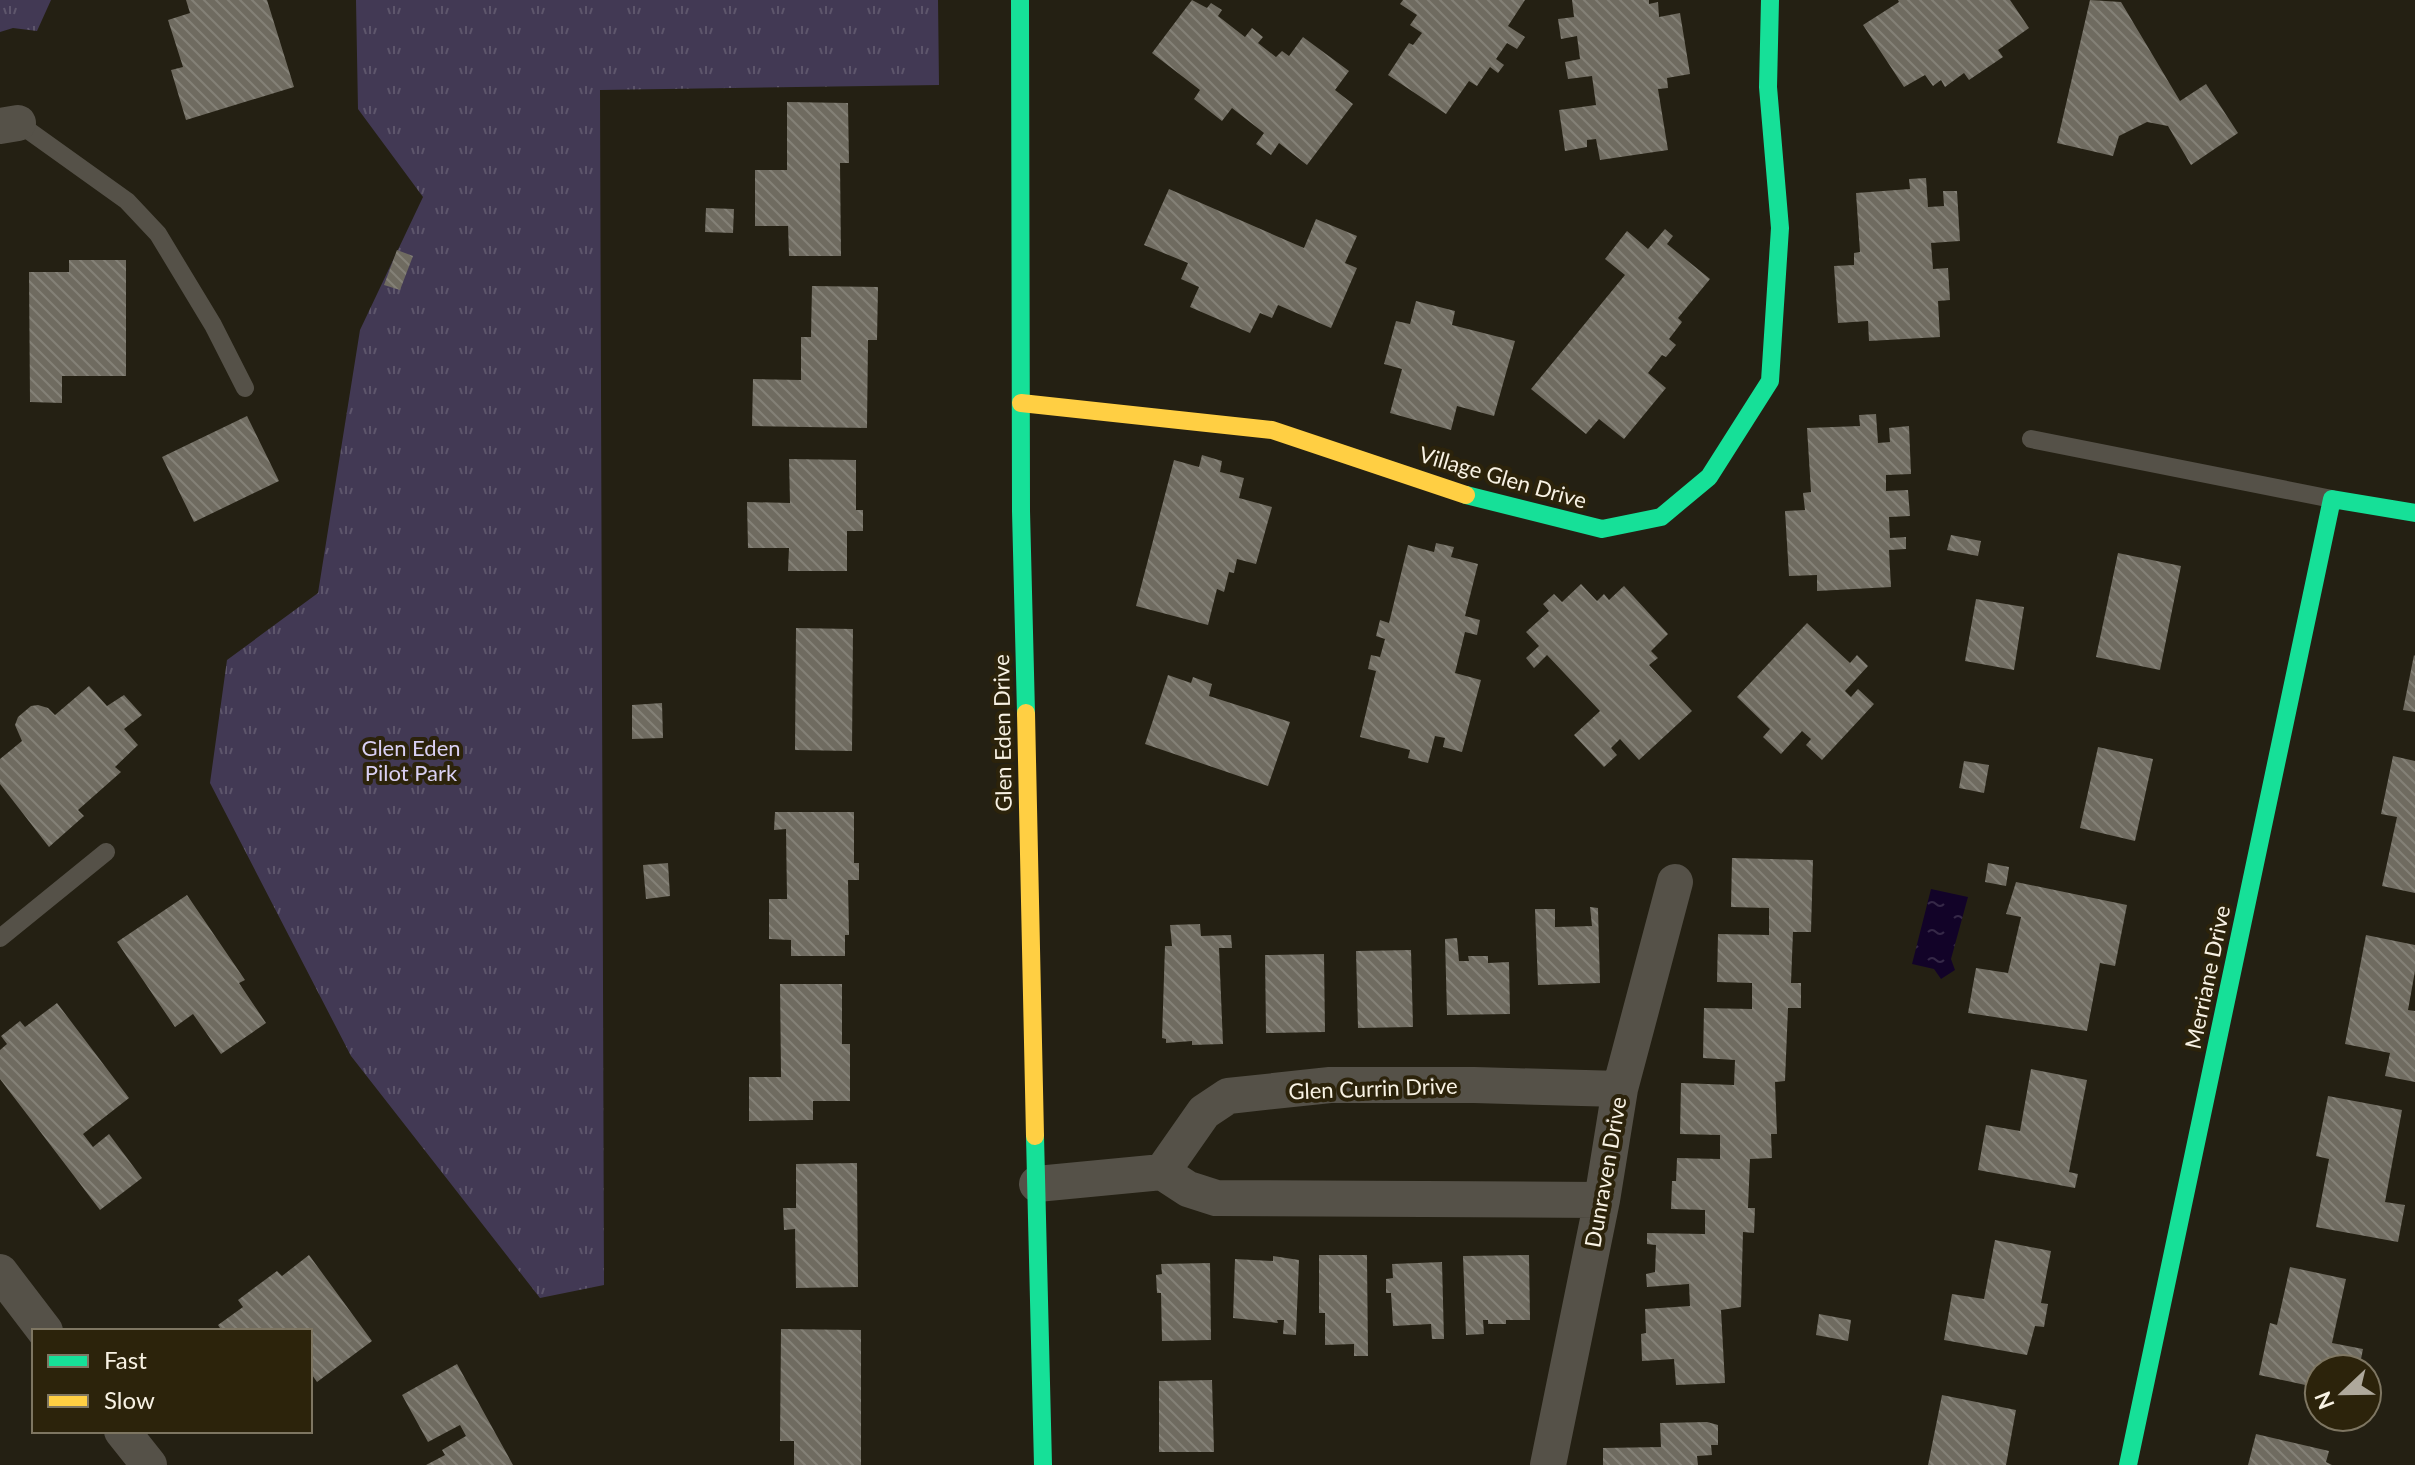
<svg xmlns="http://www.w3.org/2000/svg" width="2415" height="1465" viewBox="0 0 2415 1465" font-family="Lato,sans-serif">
	<defs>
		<pattern id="park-tufts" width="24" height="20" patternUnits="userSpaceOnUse" patternTransform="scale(2)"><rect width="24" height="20" fill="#423954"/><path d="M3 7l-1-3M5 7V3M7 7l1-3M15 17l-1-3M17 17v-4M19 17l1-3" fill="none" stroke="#5e566c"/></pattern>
		<pattern id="water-ripples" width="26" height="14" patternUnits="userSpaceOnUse" patternTransform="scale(2)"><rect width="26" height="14" fill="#120328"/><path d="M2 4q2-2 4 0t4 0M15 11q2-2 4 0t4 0" fill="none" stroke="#352847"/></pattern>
		<pattern id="building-back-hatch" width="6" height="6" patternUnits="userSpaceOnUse" patternTransform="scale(2)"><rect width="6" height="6" fill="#6f6b60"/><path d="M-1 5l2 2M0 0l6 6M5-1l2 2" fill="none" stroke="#848177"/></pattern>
	</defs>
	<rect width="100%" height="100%" fill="#242013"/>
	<path fill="url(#park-tufts)" d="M0,0H51L37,31L13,28L0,32Z
		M356,0H938L939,85L600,90L604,1285L540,1298L351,1056L210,783L227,660L318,593L360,330L423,197L358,109Z"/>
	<path fill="url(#water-ripples)" d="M1931,889L1968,897L1951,959L1955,970L1941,979L1934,969L1912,964Z"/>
	<path fill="url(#building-back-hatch)" d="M186,0H267L294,87L186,120L171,70L183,67L168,20L190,13Z
		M1192,0L1207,8L1211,3L1222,10L1218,16L1245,37L1252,28L1263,37L1258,43L1276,57L1282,51L1289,56L1303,37L1349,71L1335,90L1353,104L1307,165L1279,143L1271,155L1256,144L1264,133L1232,108L1222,121L1194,99L1200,90L1152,53Z
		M1403,0H1525L1508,26L1525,37L1517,49L1507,43L1496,59L1504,65L1498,73L1490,67L1477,86L1469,81L1446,114L1388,75L1409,43L1413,45L1422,33L1410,25L1417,15L1400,4Z
		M1572,0H1649V4L1658,2L1659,17L1680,13L1690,74L1667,78L1668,88L1658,89L1668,150L1600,160L1596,139L1587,140V147L1565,151L1559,110L1596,105L1592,76L1568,79L1565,62L1580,59L1577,36L1561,39L1558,19L1574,17Z
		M1898,0H2010L2029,28L1998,50L2003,57L1969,80L1964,73L1945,87L1941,80L1933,86L1925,75L1904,87L1863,25L1899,2Z
		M2090,0L2121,2L2180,101L2206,84L2238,133L2191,165L2168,126L2147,122L2119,136L2113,156L2057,143Z
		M787,102L848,103L849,163H840L841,256H789L788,226H755V170H787Z
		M1926,178L1928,207L1944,206L1943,191H1957L1960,241L1931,243L1933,269L1948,268L1950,300L1938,301L1940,337L1869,341L1868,321L1838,323L1834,266L1854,265V253L1860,252L1856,193L1910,189L1909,179Z
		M1169,189L1304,248L1316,219L1357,236L1345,263L1357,268L1331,328L1278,305L1272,318L1260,313L1250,333L1190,307L1199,287L1181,279L1188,263L1144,245Z
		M706,208L734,209L733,233L705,232Z
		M1665,229L1673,236L1667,244L1710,279L1678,318L1682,322L1669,339L1676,345L1666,357L1662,355L1648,373L1666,388L1624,439L1599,419L1586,434L1531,389L1625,275L1605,259L1627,231L1648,249Z
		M397,250L413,256L400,290L384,285Z
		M69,260H126V376H62V403L30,402L29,272H69Z
		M812,286L878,287L877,340H868L867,428L752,426L753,379L801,380V337H811Z
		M1416,301L1455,311L1452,325L1515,341L1494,416L1457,406L1451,430L1390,413L1402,369L1384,364L1396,321L1410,324Z
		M1876,414L1878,443L1890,442L1889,428L1909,426L1911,474L1886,475V491L1908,490L1910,516L1889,517L1890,538L1906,537V549L1889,550L1891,587L1817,591V575L1789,576L1785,511L1805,510L1803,493L1811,492L1807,428L1860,426L1859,415Z
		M247,416L279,481L194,522L162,457Z
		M1202,455L1222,461L1220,472L1244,478L1239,498L1272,507L1256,564L1237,559L1234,573L1229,572L1224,592L1217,589L1208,625L1136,606L1174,460L1199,467Z
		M789,459L856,460V510H863V531H847V571H788L789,548H748L747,502L790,503Z
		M1951,535L1981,541L1978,556L1947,550Z
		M1436,543L1454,547L1451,557L1478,564L1465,616L1480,620L1477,635L1465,632L1455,673L1481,680L1462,752L1443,747L1445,738L1435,736L1428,763L1408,758L1410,750L1360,737L1376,671L1368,669L1371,655L1380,657L1385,639L1376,636L1380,620L1389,623L1408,545L1434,552Z
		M2118,553L2181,566L2160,670L2096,657Z
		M1581,584L1597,601L1604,594L1609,600L1624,586L1668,634L1651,651L1658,658L1649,665L1692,711L1639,760L1620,739L1611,748L1617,755L1604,767L1574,735L1600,711L1547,655L1534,668L1526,658L1539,646L1526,632L1549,611L1543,604L1554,594L1562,602Z
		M1976,599L2024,607L2014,670L1965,661Z
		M1807,623L1850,663L1857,655L1868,666L1845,691L1851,697L1858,689L1874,704L1822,760L1806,745L1811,739L1802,731L1781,754L1763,737L1770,729L1737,697Z
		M796,628L853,629L852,751L795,750Z
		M2414,655L2415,656V712L2403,710Z
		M1168,675L1191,683L1193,677L1212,684L1209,696L1290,722L1268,786L1145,744Z
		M89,686L107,706L124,695L142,715L124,729L138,745L115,767L121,772L78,810L84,816L49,847L0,784V759L22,741L15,725L18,717L31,706L38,705L48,708L55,715Z
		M662,703L663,738L632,739V705Z
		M2098,747L2153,759L2135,841L2080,828Z
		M2393,756L2415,761V893L2382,886L2397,817L2381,814Z
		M1964,761L1989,765L1984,793L1959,788Z
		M775,812H854V863H859V880H848L849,935H845V956H791V940L769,939V899H787L786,829L774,830Z
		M1732,858L1813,860L1811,932H1793L1791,983H1801V1008H1788L1785,1081L1775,1082L1777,1134H1771L1772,1158L1750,1159L1748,1208H1755L1754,1233L1743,1232L1741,1307L1721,1310L1725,1383L1676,1385L1674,1359L1642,1361L1641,1334L1646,1333L1645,1309L1690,1306L1689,1284L1647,1287L1646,1274L1655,1272L1656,1245L1647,1244V1233L1705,1234V1210L1671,1209L1672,1181H1676L1677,1158L1720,1159V1135L1680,1134L1681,1083L1734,1085L1735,1060L1703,1058L1704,1008L1752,1009V983L1717,982L1718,934L1769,935V908L1731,907Z
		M668,863L670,896L646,899L643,865Z
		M1988,863L2009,867L2006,886L1985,882Z
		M2016,882L2127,905L2115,966L2100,963L2087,1031L1968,1013L1976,968L2008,973L2021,917L2006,914Z
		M187,895L245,980L239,983L266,1023L221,1054L193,1014L175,1027L117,942Z
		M1590,907L1598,908L1600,983L1538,985L1535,909H1555V927L1592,926Z
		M1200,924L1201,936L1231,935L1232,948H1219L1223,1044L1192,1045V1041L1166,1043V1039L1162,1038L1165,946H1172L1170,925Z
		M2366,935L2415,945V971L2408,1010L2415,1011V1082L2385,1076L2390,1053L2345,1044Z
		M1457,938L1459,961H1469L1468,956H1488V963L1509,962L1510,1014L1447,1015L1445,939Z
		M1411,950L1413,1027L1358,1028L1356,951Z
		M1324,954L1325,1032L1266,1033L1265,955Z
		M780,984H842V1044H850V1101H813V1120L749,1121V1077H781Z
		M57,1003L129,1098L83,1134L93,1147L109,1134L142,1178L100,1210L0,1079V1050L7,1044L1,1036L20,1021L25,1027Z
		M2031,1069L2087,1080L2069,1172L2078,1174L2075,1188L1978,1170L1986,1125L2020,1131Z
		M2328,1096L2402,1110L2385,1202L2405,1205L2398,1242L2316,1227L2329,1159L2316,1156Z
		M857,1163L858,1287L796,1288L795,1229L784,1230L783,1208H796V1164Z
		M1995,1240L2051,1251L2041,1303L2048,1304L2044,1327L2035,1326L2027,1355L1944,1340L1952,1294L1984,1299Z
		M309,1255L372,1341L317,1382L310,1372V1331H222L218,1325L243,1307L238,1300L277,1271L282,1276Z
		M1319,1255H1367L1368,1356H1354V1344L1325,1345V1313H1319Z
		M1529,1255L1530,1320H1506V1324H1488V1320H1483L1484,1334L1466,1335L1463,1256Z
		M1273,1256L1299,1260L1296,1335L1283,1334L1284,1320H1277L1278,1323L1233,1318L1235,1259L1273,1261Z
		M1442,1262L1444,1339H1432L1431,1324L1393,1326L1391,1293H1386V1279L1393,1278L1392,1264Z
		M1210,1263L1211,1340L1162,1341L1161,1293H1157L1156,1275L1162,1274L1161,1264Z
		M2290,1267L2346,1279L2332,1343L2363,1349L2359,1369H2319V1388L2259,1375L2270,1323L2277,1325Z
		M1819,1314L1851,1320L1848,1341L1816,1335Z
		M781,1329L861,1330V1465H794V1441H780Z
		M457,1364L513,1465H426L445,1455L442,1450L466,1436L460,1425L428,1442L402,1395Z
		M1212,1380L1214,1452H1159V1381Z
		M1942,1395L2016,1410L2006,1465H1928Z
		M1707,1422L1718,1425V1445H1711L1712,1455L1697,1456L1698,1465H1603V1448L1661,1447L1660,1423Z
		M2256,1434L2329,1451L2326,1462L2332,1465H2248Z"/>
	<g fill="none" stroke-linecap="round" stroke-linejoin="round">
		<path stroke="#555148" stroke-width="18" d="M18,123L127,201L158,234L213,325L245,388
			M2031,439L2332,499
			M0,938L106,852"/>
		<path stroke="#555148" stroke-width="36" d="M0,126L18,123
			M1162,1172L1204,1112L1228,1096L1330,1085H1474L1620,1089
			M1037,1184L1162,1172L1188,1189L1216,1198L1602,1200
			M0,1272L45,1331
			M122,1431L149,1465
			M1548,1465L1602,1200L1620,1089L1675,882"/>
		<path stroke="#16e098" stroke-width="18" d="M1020,0L1021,511L1026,713
			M1466,495L1602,529L1661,517L1709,477L1770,381L1780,228L1768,87L1770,0
			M1035,1136L1043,1465
			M2128,1465L2332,499L2415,513"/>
		<path stroke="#ffcf43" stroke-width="18" d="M1021,403L1272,430L1466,495
			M1026,713L1035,1136"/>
	</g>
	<g text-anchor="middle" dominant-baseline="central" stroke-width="8" stroke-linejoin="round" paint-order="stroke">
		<g font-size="22" fill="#f8f2e4" stroke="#2c230b">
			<text transform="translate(1503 477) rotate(16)">Village Glen Drive</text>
			<text transform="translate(1002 733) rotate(-91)">Glen Eden Drive</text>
			<text transform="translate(2207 977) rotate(-78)">Merriane Drive</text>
			<text transform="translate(1373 1088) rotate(-2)">Glen Currin Drive</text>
			<text transform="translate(1605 1172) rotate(-80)">Dunraven Drive</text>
		</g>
		<g font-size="22" fill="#d9d0f3" stroke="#2c230b">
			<text x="411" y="747">Glen Eden<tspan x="411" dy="25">Pilot Park</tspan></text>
		</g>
	</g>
	<rect x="32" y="1329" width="280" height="104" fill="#2c230b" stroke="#7e7662" stroke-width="2"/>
	<rect x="48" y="1355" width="40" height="12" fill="#16e098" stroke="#7e7662" stroke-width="2"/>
	<text x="104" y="1369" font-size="24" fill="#f8f2e4">Fast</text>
	<rect x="48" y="1395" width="40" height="12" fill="#ffcf43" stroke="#7e7662" stroke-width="2"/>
	<text x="104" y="1409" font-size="24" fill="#f8f2e4">Slow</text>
	<g transform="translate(2343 1393) rotate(248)"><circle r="38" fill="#2c230b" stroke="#7e7662" stroke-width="2"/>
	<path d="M0-6L14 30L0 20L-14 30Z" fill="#aea89b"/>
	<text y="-12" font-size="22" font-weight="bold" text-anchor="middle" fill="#f8f2e4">N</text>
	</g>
</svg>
